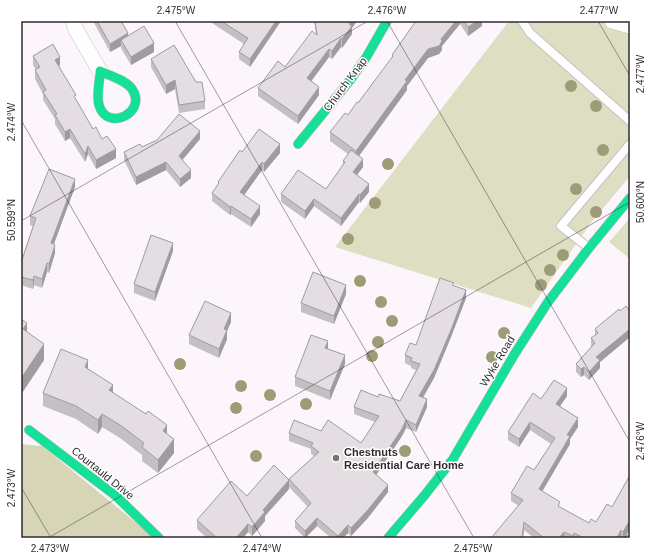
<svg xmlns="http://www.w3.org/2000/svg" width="651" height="559" viewBox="0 0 651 559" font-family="Helvetica,sans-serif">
	<rect width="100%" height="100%" fill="#fcf5fb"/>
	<path fill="#dedec2" d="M509,21H630V176L593,220L531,308L335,247Z
		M630,218V259L609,242Z"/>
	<path fill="#d6d6b6" d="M21,444L42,446L155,538H21Z"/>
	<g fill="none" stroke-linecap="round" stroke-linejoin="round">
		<g stroke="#c6c0c5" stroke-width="10">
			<path id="lane" d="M522,21L530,33L630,121
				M589,248L561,226L630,144"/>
		</g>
		<g stroke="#c6c0c5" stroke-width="16">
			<path id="street" d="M73,21L76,30L100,71
				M612,21L630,26"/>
		</g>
		<g stroke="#c6c0c5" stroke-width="10">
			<path id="fast" d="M100,71C110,76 126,80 132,89C148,112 107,133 99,105C96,95 100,82 100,71Z
				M298,144L351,79L367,56L387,21
				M29,430L116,496L159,538
				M388,538L424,496L453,459L514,355L548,302L589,248L630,198"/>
		</g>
		<use href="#lane" stroke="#fffefe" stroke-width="8"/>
		<use href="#street" stroke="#fffefe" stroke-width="15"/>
		<use href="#fast" stroke="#16e098" stroke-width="9"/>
	</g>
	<g fill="#9d9c76">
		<circle cx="571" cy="86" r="6"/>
		<circle cx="596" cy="106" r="6"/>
		<circle cx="603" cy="150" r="6"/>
		<circle cx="388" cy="164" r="6"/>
		<circle cx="576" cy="189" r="6"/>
		<circle cx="375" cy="203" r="6"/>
		<circle cx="596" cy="212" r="6"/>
		<circle cx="348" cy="239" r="6"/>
		<circle cx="563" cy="255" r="6"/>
		<circle cx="550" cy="270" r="6"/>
		<circle cx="360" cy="281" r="6"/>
		<circle cx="541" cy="285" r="6"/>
		<circle cx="381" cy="302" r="6"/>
		<circle cx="392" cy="321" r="6"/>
		<circle cx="504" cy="333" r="6"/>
		<circle cx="378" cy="342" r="6"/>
		<circle cx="372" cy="356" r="6"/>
		<circle cx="492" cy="357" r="6"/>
		<circle cx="180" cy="364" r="6"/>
		<circle cx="241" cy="386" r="6"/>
		<circle cx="270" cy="395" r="6"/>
		<circle cx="306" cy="404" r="6"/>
		<circle cx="236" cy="408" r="6"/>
		<circle cx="405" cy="451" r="6"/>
		<circle cx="256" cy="456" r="6"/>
	</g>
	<path fill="#c4bfc3" d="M93,21H121L128,36L154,52L131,65L121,48V46L110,52Z
		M209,21H281L250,67L239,59V52L244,44Z
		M314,21H357L352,28V34L342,48L341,47L332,59L329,57L311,81L319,95L298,124L258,96V88L285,67L316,34Z
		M416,21H482V26L468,36L460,24L442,46V50L439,54L428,58L407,86V90L359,156L363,167L357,175L369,192L360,203L359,202L341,226L314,206L305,219L281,202V194L326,189L343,165V161L348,154L330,141V132L348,115L358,103L392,59V55Z
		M33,56L60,65L59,66L76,100L93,129L102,139L116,158L96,169L88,154L85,162L70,138L65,141L55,124V119L43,100V94L35,79V70H36L33,65Z
		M151,59L205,101V109L179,113L175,89L166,94L151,67Z
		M200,139L182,160L191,178L180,187L166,170L136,185L124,160V152L142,147Z
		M242,152L280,153L264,172L262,170L244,195L260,214L251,227L231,214L230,215L212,201V193L218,185V182Z
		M75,187L53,244L55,253L49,273L47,272L42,288L34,285L33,289L21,285V263L33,226L30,225V216Z
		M173,251L155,301L134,293V284Z
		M454,286L466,298L451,337L434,378L423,398L427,407L416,432L406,428L402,436L376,475L388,492L367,519L351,536L348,533L343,538H331L317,526L305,538L295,528V521L308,507L289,487V479L314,456L311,454V449L289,441V433L321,431L361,443L375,422L354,414V407L378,397L400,401L416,370L411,368V366L405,363V355L416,345Z
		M346,294L334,324L301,312V303Z
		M620,311H630V337L600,362V368L589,380L584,375L581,377L576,372V364L591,347V338L595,336V329Z
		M21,319L27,332L44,360L22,393L21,392Z
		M231,322L227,331V339L219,358L189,344V335Z
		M328,349L345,364L330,400L295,386V377Z
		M88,369L113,392L167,434L174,453L158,473L142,461V455L120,438L102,427L98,434L76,419L43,406V393Z
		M567,396L560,406L578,427L570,439V444L542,491L560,508L589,523L596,522L612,507L630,475V528L625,538H534L524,530L523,538H491L519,506L511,501V493L534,470L551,444L530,430L519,447L508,440V432L541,399Z
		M289,489L265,516V521L252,536L248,532L243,538H207L197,529V520L247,496Z"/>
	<path fill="#a09b9f" d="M276,21H281L250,67V59Z
		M351,21H357L352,28V34L342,48V39L349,24Z
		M456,21H460V24L442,46V50L439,54L428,58L407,86V90L356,160V151L405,80L428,49L441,39Z
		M477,21H482V26L468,36V27Z
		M128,33V42L121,40V46L110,52V44Z
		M341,38V47L332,59V51Z
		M154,43V52L131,65V57Z
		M329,49V57L307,87V78Z
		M60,57V65L55,68V60Z
		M175,80V89L166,94V85Z
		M319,87V95L298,124V116Z
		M70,129V138L65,141V132Z
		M200,131V139L179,164V156Z
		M280,144V153L264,172V164Z
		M88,146V154L85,162V154Z
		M116,149V158L96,169V160Z
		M363,159V167L353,180V172Z
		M166,162V170L136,185V177Z
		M262,162V170L240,201V192Z
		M191,170V178L180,187V179Z
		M75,179V187L51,252V243Z
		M369,184V192L360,203V195Z
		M359,194V202L341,226V218Z
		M314,199V206L305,219V211Z
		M231,206V214L230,215V207Z
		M260,206V214L251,227V219Z
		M173,243V251L155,301V292Z
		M55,245V253L49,273V264Z
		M47,263V272L42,288V279Z
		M34,276V285L33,289V280Z
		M346,285V294L334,324V316Z
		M466,290V298L451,337L434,378L419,404V396Z
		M231,313V322L227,331V339L219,358V349L224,329Z
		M27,323V340L23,329Z
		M630,329V337L600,362V368L589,380V372L596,357Z
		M328,341V350L325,348Z
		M44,344V360L22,393V377Z
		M345,355V364L330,400V391Z
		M88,360V373L85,367Z
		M584,367V375L581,377V369Z
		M113,385V399L109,390Z
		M567,388V396L556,412V404Z
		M427,399V407L416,432V425Z
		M102,414V427L98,434V420Z
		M578,418V427L570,439V444L539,497V489L567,435Z
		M406,420V428L402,436L373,480V472Z
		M530,422V430L519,447V439Z
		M167,425V439L163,431Z
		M174,439V453L158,473V460Z
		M289,480V489L265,516V521L252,536V527L263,510Z
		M388,485V492L367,519L351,536V528Z
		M317,518V526L305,538V531Z
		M630,520V528L625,538H623V532Z
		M524,522V530L523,538H522Z
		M248,524V532L243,538H236Z
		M348,525V533L343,538H338V536Z
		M621,530V538H617Z
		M564,532V538H559Z"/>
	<path fill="#e4dee3" stroke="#a09b9f" d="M97,21H121L128,33L110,44Z
		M221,21H276L250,59L239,52L248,38Z
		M315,21H351L349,24L352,26L342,39L341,38L332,51L329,49L307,78L319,87L298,116L258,88L278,61L285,67L312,31L317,35Z
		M416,21H456L441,39L442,41L439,46L428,49L405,80L407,81L356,151L330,132L345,113L348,115L357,102L358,103L393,56L392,55Z
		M464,21H477L468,27Z
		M144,26L154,43L131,57L121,40Z
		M53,44L60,57L55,60L76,95L74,96L93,129L96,127L102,139L107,136L116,149L96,160L88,146L85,154L70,129L65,132L55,115L57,114L43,92L46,90L35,70L40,67L33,56Z
		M174,45L196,82H202L205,101L179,105L175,80L166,85L151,59Z
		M179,114L200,131L179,156L191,170L180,179L166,162L136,177L124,152L140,144L142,147L157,140Z
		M259,129L280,144L264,164L262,162L240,192L260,206L251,219L231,206L230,207L212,193L219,183L218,182L240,150L242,152Z
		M351,150L363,159L353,172L369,184L360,195L359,194L341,218L314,199L305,211L281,194L298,170L326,189L345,162L343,161Z
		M49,169L75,179L51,243L55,245L49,264L47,263L42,279L34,276L33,280L21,277V263L36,218L30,216Z
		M151,235L173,243L155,292L134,284Z
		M313,272L346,285L334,316L301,303Z
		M440,278L454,283L452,285L466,290L451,330L434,370L419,396L427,399L416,425L406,420L402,429L373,472L388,485L367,511L351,528L348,525L338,536L317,518L305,531L295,521L311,503L289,479L319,452L311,446L313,443L289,433L294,420L321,431L328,420L361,443L379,416L354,407L361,390L378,397L379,394L400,401L420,364L411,361L412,358L405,355L410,343L416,345Z
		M205,301L231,313L224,329L227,330L219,349L189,335Z
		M626,306L630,311V329L596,357L600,360L589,372L584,367L581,369L576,364L595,343L591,338L598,333L595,329L619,309L620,311Z
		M21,319L27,323L23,329L44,344L22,377L21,376Z
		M311,335L328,341L325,348L345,355L330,391L295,377Z
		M61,349L88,360L85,367L113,385L109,390L146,414L148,411L167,425L163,431L174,439L158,460L142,447L144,443L120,425L102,414L98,420L76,406L43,393Z
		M554,380L567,388L556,404L578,418L567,435L570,436L539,489L560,502L558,506L589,523L591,519L596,522L607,504L612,507L630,475V520L623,532L621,530L617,538H584L574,533L573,536L564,532L559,538H544L524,522L522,538H491L523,500L511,493L527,466L534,470L555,438L530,422L519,439L508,432L533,393L541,399Z
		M274,465L289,480L263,510L265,512L252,527L248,524L236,538H217L197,520L231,481L247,496Z"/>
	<path fill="none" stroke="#312b30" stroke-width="1" stroke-opacity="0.45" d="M175,21L474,538M387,21L630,442M598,21L630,76M21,120L262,538M21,221L368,21M21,487L51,538M48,538L630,202M623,538L630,534"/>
	<circle fill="#787277" stroke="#fff" stroke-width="1.5" cx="336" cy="458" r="4"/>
	<g text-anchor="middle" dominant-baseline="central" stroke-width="3" stroke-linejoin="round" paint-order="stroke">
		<g font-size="11" fill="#312b30" stroke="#fff">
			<text transform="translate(345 84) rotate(-53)">Church Knap</text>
			<text transform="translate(497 361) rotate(-59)">Wyke Road</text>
			<text transform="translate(103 473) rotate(39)">Courtauld Drive</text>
		</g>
		<g font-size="11" font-weight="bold" fill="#312b30" stroke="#fff" text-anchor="start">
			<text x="344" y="452">Chestnuts<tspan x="344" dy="13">Residential Care Home</tspan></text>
		</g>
	</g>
	<rect width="651" height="559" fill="none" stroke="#ffffff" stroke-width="44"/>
	<rect x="22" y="22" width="607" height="515" fill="none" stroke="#312b30" stroke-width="1.5"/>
	<g font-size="10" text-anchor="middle" fill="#312b30">
		<text x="176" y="14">2.475°W</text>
		<text x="387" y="14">2.476°W</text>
		<text x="599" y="14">2.477°W</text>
		<text transform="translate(640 74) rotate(-90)" y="4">2.477°W</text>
		<text transform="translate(11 122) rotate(-90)" y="4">2.474°W</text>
		<text transform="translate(640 202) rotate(-90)" y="4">50.600°N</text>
		<text transform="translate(11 220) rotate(-90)" y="4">50.599°N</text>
		<text transform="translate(640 441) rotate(-90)" y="4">2.476°W</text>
		<text transform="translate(11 488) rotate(-90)" y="4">2.473°W</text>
		<text x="50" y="552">2.473°W</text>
		<text x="262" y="552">2.474°W</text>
		<text x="473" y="552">2.475°W</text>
	</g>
</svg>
